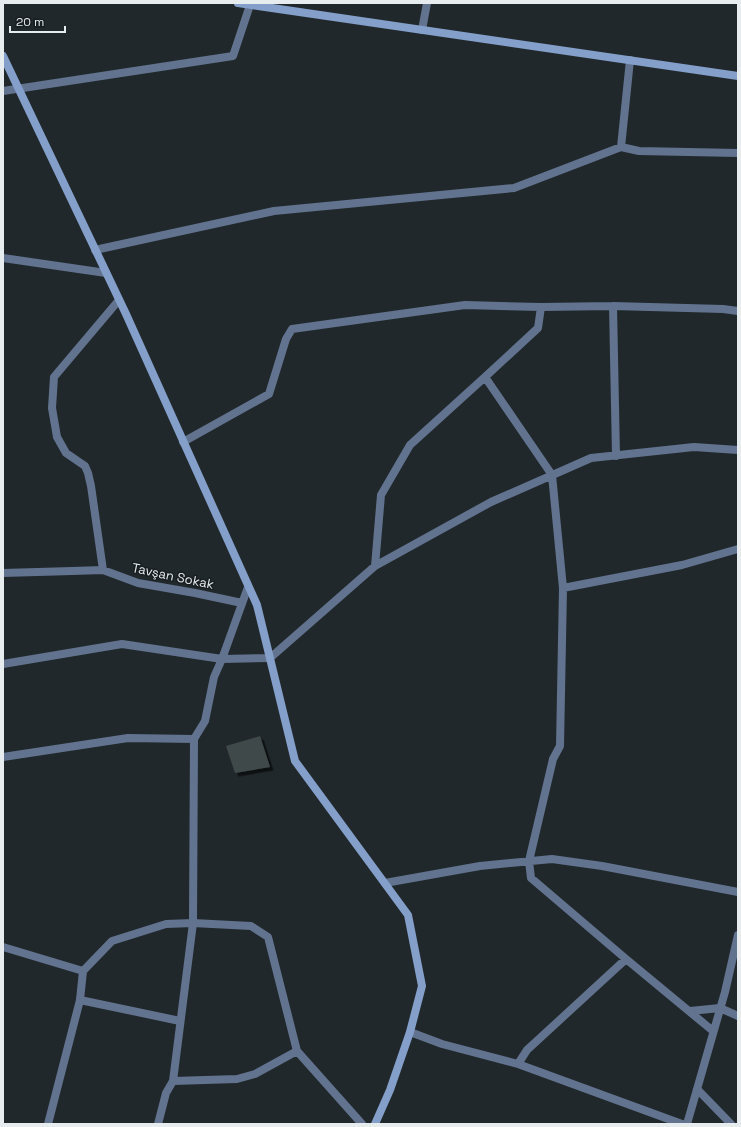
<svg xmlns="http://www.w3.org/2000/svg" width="741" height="1127" viewBox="0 0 741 1127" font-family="'Space Grotesk',sans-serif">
	<defs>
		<filter id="shadow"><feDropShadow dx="3.5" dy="3.5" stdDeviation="0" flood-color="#0009"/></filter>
	</defs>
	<rect width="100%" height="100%" fill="#21282b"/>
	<path fill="#404949" filter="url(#shadow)" d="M260,736L270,767L235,773L226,746Z"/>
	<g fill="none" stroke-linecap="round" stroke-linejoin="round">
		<path stroke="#62738f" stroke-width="8" d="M80,1000L180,1021"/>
		<path stroke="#62738f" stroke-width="8" d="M422,30L427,3
			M3,91L233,56L250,5
			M621,147L630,60
			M95,250L274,211L514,188L621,147L639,151L738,153
			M3,258L106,273
			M613,306L616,456
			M485,377L552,475L563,588L560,746L553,759L529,861L531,878L626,959L713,1031
			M183,442L269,394L286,339L292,329L465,305L541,307L613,306L723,309L738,311
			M375,566L381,495L410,445L485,377L538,328L541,307
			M103,570L91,486L88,473L85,466L66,453L57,437L52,408L54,377L119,300
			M3,573L72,571L103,570L138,583L195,593L242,603
			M563,588L682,565L738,549
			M3,664L122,644L222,659L270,658L375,566L491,502L591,458L694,447L738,450
			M3,757L128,738L194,739
			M385,883L480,866L552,859L602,866L738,892
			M3,947L83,971
			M690,1011L720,1008L738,1016
			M410,1032L442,1044L518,1064L682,1124
			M518,1064L527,1050L626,959
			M173,1081L237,1079L255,1074L297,1051
			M697,1089L731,1124
			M48,1124L80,1000L83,971L112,941L166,924L193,923L251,926L268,937L297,1051L362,1124
			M158,1124L166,1093L173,1081L193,923L194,739L205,721L214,677L222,659L248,587
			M687,1124L725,992L738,935"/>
		<path stroke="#839fca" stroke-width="8" d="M238,3L738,76
			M3,56L126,314L257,605L295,761L408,915L422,986L410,1032L390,1090L375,1124"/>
	</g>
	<g text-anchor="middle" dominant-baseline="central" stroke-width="3" stroke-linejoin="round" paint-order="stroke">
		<g font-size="13" fill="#e7ecee" stroke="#181e21">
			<text transform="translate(173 576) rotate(12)">Tavşan Sokak</text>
		</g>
	</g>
	<rect width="741" height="1127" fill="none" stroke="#e7ecee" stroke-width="8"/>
	<path d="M10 26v6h55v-6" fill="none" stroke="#e7ecee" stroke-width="2"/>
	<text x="16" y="26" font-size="12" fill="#e7ecee" stroke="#181e21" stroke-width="3" paint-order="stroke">20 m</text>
</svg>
